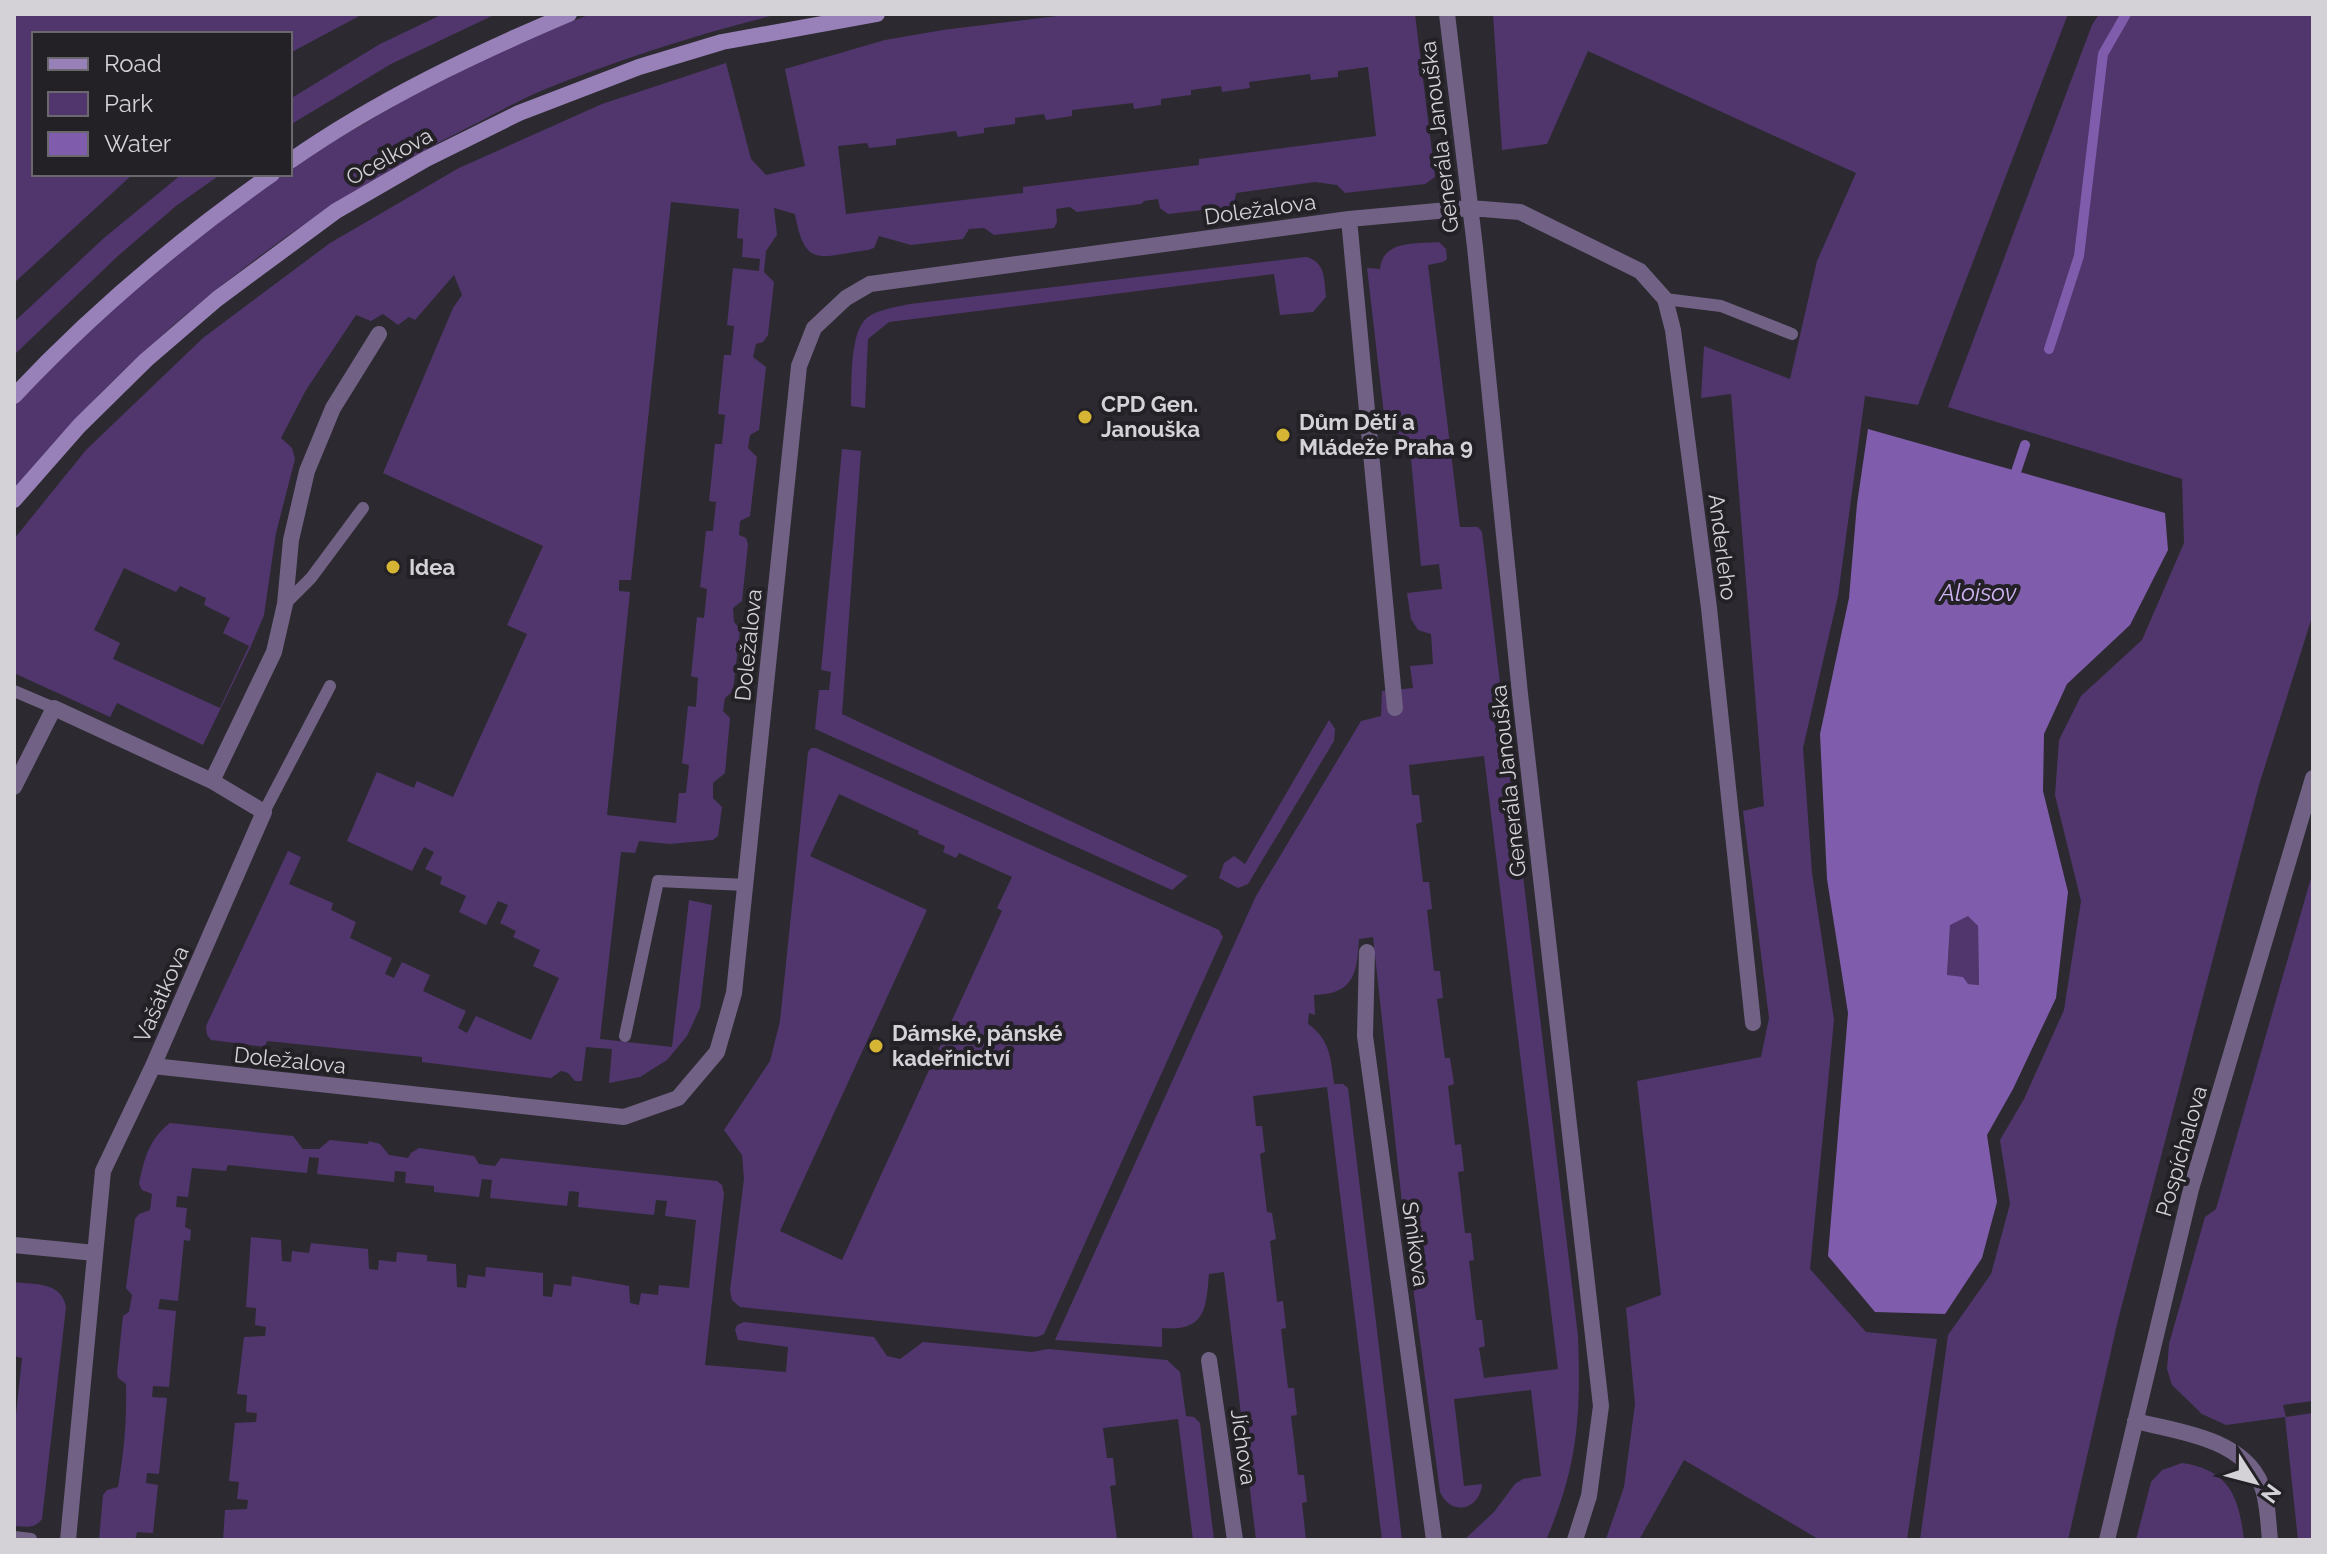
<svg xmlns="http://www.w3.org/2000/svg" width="2327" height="1554" viewBox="0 0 2327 1554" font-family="Raleway,sans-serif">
	<rect width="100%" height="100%" fill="#2c2a30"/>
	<path fill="#50366d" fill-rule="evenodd" d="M14,14H363L290,53V34H34V174H133L14,283Z
		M443,14H496L391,64L290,125V99L380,44Z
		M591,14H779C698,34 620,59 543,90C517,101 492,116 467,128C294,216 137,339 14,489V405L85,333L162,264L283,174H290V169L304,159L404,100L518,42Z
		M1074,14H1415L1435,177L1425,184L1345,193L1337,185L1315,182L1236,193L1234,204L1229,207L1168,214L1160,208L1158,199L1144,201L1141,204L1077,212L1070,207L1056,209L1057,222L1054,228L994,235L984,228L969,229L963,239L911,245L879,236L874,248L868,250C820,256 805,270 795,214L774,208L777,235L766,251L764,272L774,282L768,335L763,342L756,344L753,357L766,367L759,430L750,435L748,448L757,457L750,516L740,521L739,535L746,538L748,544L742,601L733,608L734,622L740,629L733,691L725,698L723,711L730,718L725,773L713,783V798L722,807L718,836L713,840L670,844L639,841L635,853L621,852L600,1039L672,1047L689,900L712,905L700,1008L687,1036L667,1060L640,1077L609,1083L612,1049L586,1047L582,1081H575L568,1073L561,1071L551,1078L422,1062V1057L267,1041L265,1047L211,1040L207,1035L206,1026L288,851L301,857L289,884L333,903L331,910L356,922L350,938L392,958L385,974L394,978L402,962L430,975L423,991L466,1011L458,1028L467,1033L476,1016L531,1040L559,978L533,966L540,950L513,937L516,931L500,923L508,905L498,901L486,925L459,912L466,896L440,884L442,877L425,869L434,852L424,847L412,871L347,841L377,772L414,788L417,781L453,797L527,634L507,625L543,546L383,473L453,308L462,295L454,275L415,320L409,317L398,325L383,314L371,321L356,315L306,390L281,438L292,448L295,459L276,533L264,615L251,646L203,745L117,703L110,717L14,673V539L86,450L203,338L330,243L459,168L602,104L726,63L751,159L766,175L805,166L785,69L885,40L943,30ZM1368,67L1376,136L1199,159V165L1023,187V193L846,214L838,146L867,143L869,148L896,145V139L956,131L958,137L984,133V128L1015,124V118L1044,114L1046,120L1072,116V110L1133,103L1134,109L1161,105V99L1191,95V90L1221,86L1222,92L1250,88L1249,82L1310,74L1311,80L1338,77V71ZM671,202L739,209L737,238L743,239L742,257L760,259L759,271L733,268L727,325L734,326L731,355H724L718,414L725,415L722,444H715L709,501L716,502L713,531H706L700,587L707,589L704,618L697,617L691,676L698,678L696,707L688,706L682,763L689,765L686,793H679L676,823L607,815L630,592L619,591V580H631ZM124,568L176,592L180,586L206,598L204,605L230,618L223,633L249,646L220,708L113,659L120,643L94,630Z
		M1493,14H2068L1918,405L1865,396L1838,596L1803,748L1812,873L1834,1020L1810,1269L1866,1332L1937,1339L1907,1540H1820L1684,1460L1639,1540L1606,1539L1624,1487L1635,1404L1626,1308L1661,1295L1637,1081L1761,1057L1769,1018L1743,811L1764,806L1731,394L1701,398L1704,346L1790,379L1817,261L1856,173L1588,51L1547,144L1502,150Z
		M2099,14H2313V614L2259,785L2216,947L2118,1320L2068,1540H1920L1948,1335L1991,1274L2010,1204L2000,1140L2024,1099L2064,1010L2081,901L2055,795L2059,740L2081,696L2142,640L2184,543L2182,479L1948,407L2092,25Z
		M182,174H221L176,206L119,255L14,355V322L104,238Z
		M1439,242L1446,249L1447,259L1443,262L1428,265L1460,527H1478L1482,532L1578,1336C1581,1416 1578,1466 1546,1540H1464L1494,1512L1515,1484L1523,1479L1541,1476L1531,1390L1454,1399L1464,1486L1482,1484C1480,1510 1451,1517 1440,1492L1402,1203L1373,937L1359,939C1357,974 1354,994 1314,995L1315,1015L1309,1013L1308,1024C1330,1039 1331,1059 1334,1084H1343L1348,1088L1402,1540H1382L1327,1087L1253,1096L1256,1126H1262L1265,1152L1260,1154L1267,1212L1272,1213L1276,1239L1270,1241L1277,1302L1283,1301L1286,1328L1281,1329L1288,1388H1294L1297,1415L1291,1416L1298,1475H1304L1307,1502L1302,1503L1306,1540H1256L1224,1272L1209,1274C1206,1308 1206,1332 1162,1328V1347L1055,1340L1256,896L1361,721L1381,716L1382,691L1413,688L1410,666L1433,664L1431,634L1418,630L1411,619L1407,593L1442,589L1439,564L1421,566L1409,437L1394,433L1385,423L1367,268L1380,269C1382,240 1417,244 1439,242ZM1484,756L1558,1369L1484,1378L1479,1348L1485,1346L1482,1320H1476L1469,1261L1474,1260L1471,1233H1465L1458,1172L1464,1171L1461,1144L1455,1145L1448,1086L1454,1084L1450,1058H1445L1437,999L1443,998L1440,971H1434L1427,910L1432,909L1429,882H1423L1416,824L1422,822L1419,795H1412L1409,765Z
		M1306,257C1326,262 1324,280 1326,297L1313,312L1280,315L1274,274L889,322L868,339L865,408L851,406C852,384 849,330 868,317C879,309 897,307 910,304Z
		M842,449L861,451L842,714L1188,876L1172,890L815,729L819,690H829L831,672L821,670Z
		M1329,720L1335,729L1334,741L1248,884L1238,888L1219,878L1224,863L1234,856L1245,864Z
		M811,748H816L1219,930L1223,937L1044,1334L1037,1337L740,1307L732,1300L730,1290L744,1179L742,1155L724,1130L770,1061L780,1021L808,752ZM839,794L919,831L918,834L945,846L943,852L956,858L959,853L1012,877L997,908L1002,911L842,1260L780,1231L927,910L810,856Z
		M2313,871V1401L2283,1405L2286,1417L2313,1413V1540H2298L2285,1417L2226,1425L2202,1414L2172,1385L2167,1369L2169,1344L2205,1217L2216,1209Z
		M1968,915L1978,926L1979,985L1968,984L1947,976L1950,924Z
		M170,1123L293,1136L303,1149H319L330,1140L368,1144L369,1141L380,1144L389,1155L408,1158L411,1153L419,1148L474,1156L479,1164L495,1166L501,1158L717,1181L722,1185L724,1194L705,1365L786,1372L788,1347L738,1340L735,1330L737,1325L744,1322L874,1337L887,1356L900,1359L923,1342L1032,1352L1048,1349L1167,1360L1180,1372L1186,1416L1194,1417L1200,1423L1214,1540H1193L1178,1419L1103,1428L1107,1458H1113L1116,1485L1110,1486L1117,1540H205V1538L223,1540L225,1510L247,1509L248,1500L237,1499L239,1482L229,1481L235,1423L256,1422L257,1413L246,1412L247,1395L237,1394L244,1337L265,1336L266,1327L255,1325L256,1308L246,1307L251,1237L281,1240L282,1261L291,1262L292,1251L309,1253L311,1243L368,1249L369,1269L378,1270L379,1260L396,1262L397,1252L427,1255V1261L456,1264L457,1287L466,1288L468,1275L485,1277L486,1267L543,1273V1296L552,1297L554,1284L571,1286L572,1276L629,1286L630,1303L639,1305L641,1293L658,1295L659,1285L689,1288L696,1220L665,1216L667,1201L656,1200L654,1215L578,1207L579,1192L569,1191L567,1206L490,1198L492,1180L482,1179L479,1197L434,1192V1186L405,1183L406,1172L395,1171L394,1182L317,1174L319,1158L309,1157L307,1173L228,1165L226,1171L192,1168L188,1197L177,1196L176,1207L187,1208L185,1227L191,1230L190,1241L184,1240L178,1301L160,1299L158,1309L176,1311L169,1387L153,1386L152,1397L167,1398L159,1474L147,1473L146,1483L158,1485L153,1533L137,1532L135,1540H99L103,1495L107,1490L118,1487C124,1452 127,1419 126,1384L118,1378L117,1372L123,1316L129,1312L132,1295L126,1288L135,1219L139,1214L150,1210L152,1194L142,1190L139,1184C144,1159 149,1139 170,1123Z
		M14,1282C35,1285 61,1281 66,1307L42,1519C35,1529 25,1527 14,1526V1434L22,1358L14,1356Z
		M2182,1463C2229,1470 2239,1496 2244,1540H2136L2151,1482L2162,1470Z"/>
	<path fill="#805cac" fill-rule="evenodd" d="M1868,429L2165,513L2168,550L2130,625L2067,684L2044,734L2043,791L2068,892L2056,998L2013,1089L1987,1135L1997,1202L1982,1258L1945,1314L1875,1312L1828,1256L1848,1013L1827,879L1820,734L1849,598L1857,504ZM1968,916L1978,926L1979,985L1968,984L1963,977L1947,975L1950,925Z"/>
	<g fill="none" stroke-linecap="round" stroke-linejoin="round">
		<path stroke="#805cac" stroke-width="10" d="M2049,349L2079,256L2103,54L2126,14
			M2016,472L2025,445"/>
		<path stroke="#716285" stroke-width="12" d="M1665,299L1721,306L1792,334
			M285,604L311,578L363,508
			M14,691L54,708
			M264,812L330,686
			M625,1036L658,881L746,885
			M14,1537L31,1539"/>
		<path stroke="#716285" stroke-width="16" d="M1447,14L1475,247L1520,694L1601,1406L1589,1496L1575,1540
			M1349,219L1395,708
			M212,781L274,652L285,604L291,540L307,471L333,408L379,334
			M14,787L54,708L212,781L264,812L153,1066L103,1171L68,1540
			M1367,952L1365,1036L1434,1540
			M153,1066L624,1117L678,1098L717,1052L734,993L799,366L814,328L846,298L870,284L1349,219L1470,208L1520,212L1640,271L1665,299L1673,330L1709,608L1753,1023
			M14,1245L95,1253
			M1209,1360L1235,1540
			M2135,1421C2176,1431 2242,1438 2261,1484C2268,1500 2268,1522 2270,1540
			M2107,1540L2191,1189L2313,778"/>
		<path stroke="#9880b8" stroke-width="16" d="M290,161C376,101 472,55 569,14
			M14,396C93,312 178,240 272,174
			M14,500L79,426L146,360L217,299L336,211L426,159L519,113L639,67L722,42L877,14"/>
	</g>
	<g fill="#d6b534" stroke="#232126" stroke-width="3">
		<circle cx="1085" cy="417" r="8"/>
		<circle cx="1283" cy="435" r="8"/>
		<circle cx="393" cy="567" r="8"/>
		<circle cx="876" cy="1046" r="8"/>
	</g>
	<g text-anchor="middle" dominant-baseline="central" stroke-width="8" stroke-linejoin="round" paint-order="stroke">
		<g font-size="22" fill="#d4d2d6" stroke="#232126">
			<text transform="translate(1439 137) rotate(-97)">Generála Janouška</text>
			<text transform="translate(389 156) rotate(-29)">Ocelkova</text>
			<text transform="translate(1260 209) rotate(-8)">Doležalova</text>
			<text transform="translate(1723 547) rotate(83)">Anderleho</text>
			<text transform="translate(748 645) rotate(-84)">Doležalova</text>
			<text transform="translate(1508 781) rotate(-96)">Generála Janouška</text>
			<text transform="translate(161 994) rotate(-66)">Vašátkova</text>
			<text transform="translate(290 1060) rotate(6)">Doležalova</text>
			<text transform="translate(2181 1151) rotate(-74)">Pospíchalova</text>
			<text transform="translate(1416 1244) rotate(82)">Smikova</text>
			<text transform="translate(1244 1447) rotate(82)">Jíchova</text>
		</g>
		<g font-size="22" font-weight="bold" fill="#d4d2d6" stroke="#232126" text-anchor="start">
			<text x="1101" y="404">CPD Gen.<tspan x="1101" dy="25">Janouška</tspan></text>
			<text x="1299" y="422">Dům Dětí a<tspan x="1299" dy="25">Mládeže Praha 9</tspan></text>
			<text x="409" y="567">Idea</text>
			<text x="892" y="1033">Dámské, pánské<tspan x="892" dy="25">kadeřnictví</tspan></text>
		</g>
		<g font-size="24" font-style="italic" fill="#cfb4f4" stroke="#232126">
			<text x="1978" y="592">Aloisov</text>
		</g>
	</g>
	<rect width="2327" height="1554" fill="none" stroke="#d4d2d6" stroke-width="32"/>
	<rect x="32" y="32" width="260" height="144" fill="#232126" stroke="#6a686c" stroke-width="2"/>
	<rect x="48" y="58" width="40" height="12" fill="#9880b8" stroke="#6a686c" stroke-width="2"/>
	<text x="104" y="72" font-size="24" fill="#d4d2d6">Road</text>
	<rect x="48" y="92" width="40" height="24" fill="#50366d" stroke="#6a686c" stroke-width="2"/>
	<text x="104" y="112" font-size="24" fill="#d4d2d6">Park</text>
	<rect x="48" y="132" width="40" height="24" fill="#805cac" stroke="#6a686c" stroke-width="2"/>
	<text x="104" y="152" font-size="24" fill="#d4d2d6">Water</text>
	<g transform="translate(2255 1482) rotate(126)" stroke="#232126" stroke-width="6" paint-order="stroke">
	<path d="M0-6L14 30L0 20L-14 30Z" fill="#d4d2d6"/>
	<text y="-12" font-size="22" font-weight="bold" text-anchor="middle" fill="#d4d2d6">N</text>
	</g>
</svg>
